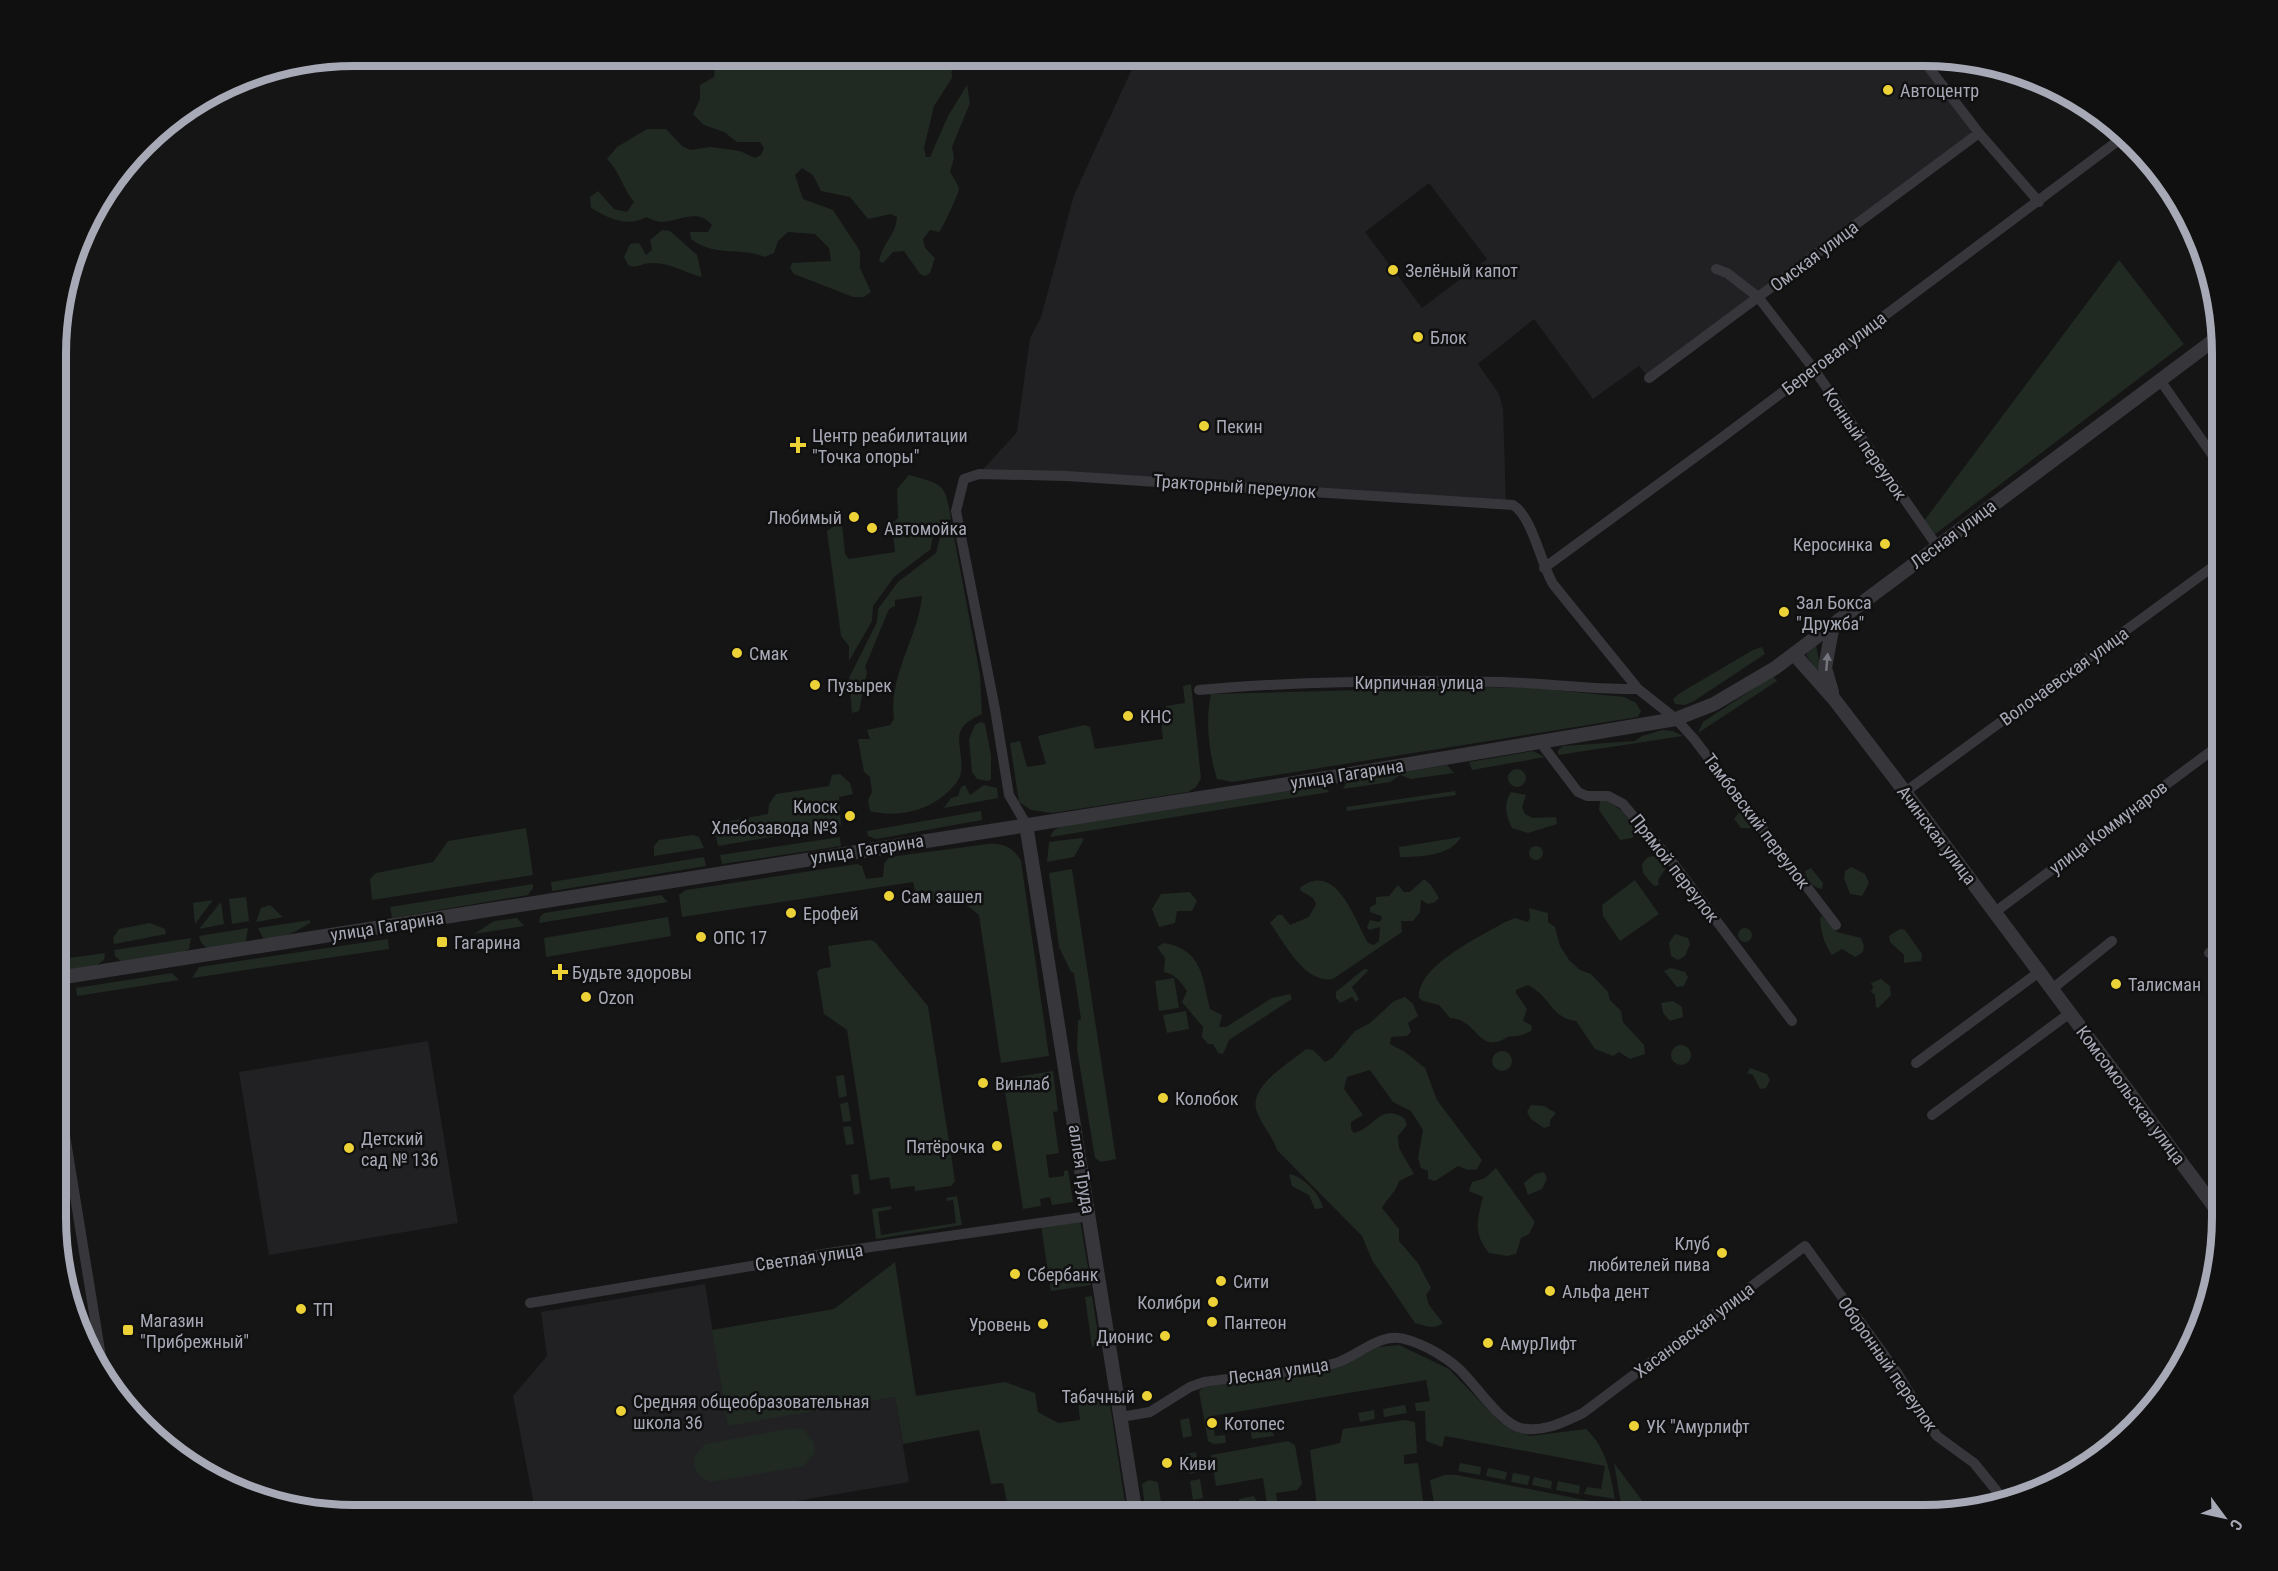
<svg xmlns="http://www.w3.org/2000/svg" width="2278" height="1571" viewBox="0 0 2278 1571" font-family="'Roboto Condensed',sans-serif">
	<rect width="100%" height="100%" fill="#151516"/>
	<path fill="#212123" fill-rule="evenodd" d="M1138,56H1920L1979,133L1649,378L1639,366L1593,399L1534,319L1478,364L1499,394L1503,409L1506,505L979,474L1017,432L1030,338L1041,317L1074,195ZM1429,183L1487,259L1422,308L1365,232Z
		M428,1041L458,1223L269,1255L239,1072Z
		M705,1284L728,1425L895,1397L909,1482L713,1515H536L513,1396L547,1356L541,1312Z"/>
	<path fill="#212923" d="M720,56H731L740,62L746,60L749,56H951L952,78L934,106L924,148L926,157H930L948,116L967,85L970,103L952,147L954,158L950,172C953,177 958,184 959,189C959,193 942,230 939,232L930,230L923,239L925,248L935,258L930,273L925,276L920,274L904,251L893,252L883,263L879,261C882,244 896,235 897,217L891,214L868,219L850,197L821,191L813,175L802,168L795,175L803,199L833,210L860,251V268L871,292L864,297H853L794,274L790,268L792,263L831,261L829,248L815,234L788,232L778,241L774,253L765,257C741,247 713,257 691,239L690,232H708L712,225C698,207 678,222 660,222C656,221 650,219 646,217C627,228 608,218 591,208L590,197L598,191L614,209L627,212L634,202C622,187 620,172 607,159L617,147L647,129H666L682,146L690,150L711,147L740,151L755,158L761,155L764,148L760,142H737L724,132L704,125L693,114L700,99V85L714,77L715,63Z
		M662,230L670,231L697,255L702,277C685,273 670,262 651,263C642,263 637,269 628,265L624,257L630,244L639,243L646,255L652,250L650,240Z
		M2119,260L2184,344L1930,538L1921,525Z
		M909,475C944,485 945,483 951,519C937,526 932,533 931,549L894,577L873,606L872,621L849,661V646L841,636L827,531L838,523H842L845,554L849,559L895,552L892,524L898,518L897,489Z
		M952,526L980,675L982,714C946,730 964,743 961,772C960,780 954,786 949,791C929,811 897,818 870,811L868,800L872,792L870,777L864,772L858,739H870L867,730L890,725L894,719C888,676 918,638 922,596L895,600V606L889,609L865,667L867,672L859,711L852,713L849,678L877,622L878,609L898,582L936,553L941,533Z
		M1816,645L1820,666L1817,670L1806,655L1810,648Z
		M1762,647L1765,654L1694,701L1685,705L1675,704L1673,699L1680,693L1753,650Z
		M1773,676L1777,681L1698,733L1703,722Z
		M1191,684L1201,778L1196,787L1188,792L1052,813L1031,810L1019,802L1010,743L1020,741L1027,767L1046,764L1038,736L1084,725L1090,727L1095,749L1163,739C1162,727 1159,718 1166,706L1185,703L1183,686Z
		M1474,687L1535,688L1624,697L1636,703L1641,711L1638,717L1232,782L1217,779C1209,754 1205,720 1211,694Z
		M981,722L985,724L991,755V779L988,781L977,779L972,772L969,739L975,725Z
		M1662,730L1673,731L1683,736L1558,755V750L1563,746L1635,741L1642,736Z
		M1533,751L1545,757L1472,770L1469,762Z
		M1447,765L1454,773L1411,779L1400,775L1390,782L1343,789L1347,781Z
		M1508 778a9 9 0 1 1 18 0a9 9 0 1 1-18 0Z
		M840,774L850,783L853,794L839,797L841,825L718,846L715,832L719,823L768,814L769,804L776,794L829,786L832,775Z
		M965,785L970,795L984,785L997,788L998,798L944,808L951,798L958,796L961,787Z
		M1324,785L1329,792L1050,837L1054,830L1065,824Z
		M1455,791L1456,795L1347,811L1346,807Z
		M1511,792L1526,795L1522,807L1525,814L1533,818L1556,817L1557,824L1528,833L1512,828C1506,816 1503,804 1511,792Z
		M1606,800L1627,814L1638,831L1632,838L1620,840L1599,810L1600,801Z
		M981,811L982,820L876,839L868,836L867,831Z
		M1739,812C1748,814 1751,818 1752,828H1741L1734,819Z
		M526,828L533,875L372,900L370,879L376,873L433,862L448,841Z
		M693,835L699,837L704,848L654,856V846L659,840Z
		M840,837L841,846L722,864L720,855Z
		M1461,837C1451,856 1419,857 1400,857L1399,847Z
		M1081,838L1084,839L1074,857L1047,862L1049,842Z
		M988,844C1003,843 1013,847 1021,861L1049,1056L1001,1063L979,915L958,898L926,901L916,895L913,882L682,917L679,895L686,890L857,864L862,866L866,879L883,877L884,864L889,857Z
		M1529 853a7 7 0 1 1 14 0a7 7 0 1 1-14 0Z
		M1655,856L1666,868L1658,880L1659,885L1654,886L1643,873L1642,864L1648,857Z
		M704,857L706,866L552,891L551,882Z
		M1851,867L1865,874L1869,883L1862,896L1850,894L1844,878L1845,871Z
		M1811,868L1823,883L1822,889C1813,888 1806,880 1805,871Z
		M1072,869L1116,1159L1101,1162L1095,1158L1077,1049L1078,1021L1081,1019L1074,973L1071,972L1059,947L1049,873Z
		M1424,879L1431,885L1439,898L1435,902L1428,904L1421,900L1420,912L1413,921H1401L1402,932L1333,979C1304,984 1285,943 1270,923L1278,915H1282L1290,925L1309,917L1316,904L1313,898L1301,891L1300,888C1336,860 1354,919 1368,943L1374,945L1379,941L1380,927L1369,930L1367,927L1370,920L1379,922L1382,919L1381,916L1370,912V907L1376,904V897L1389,896L1398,885L1404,892H1410Z
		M1635,880L1659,914L1620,941L1603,916L1602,905Z
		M533,884V888L528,895L392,918L390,907Z
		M1190,892L1197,901L1192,911H1177L1175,923L1159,927L1152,909L1161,894Z
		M661,895L668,902L539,923L540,917L544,913Z
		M246,897L249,921L232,924L229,899Z
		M213,900L195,924L193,903Z
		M221,902L224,924L199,929Z
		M270,905L283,917L256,922L261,908Z
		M1529,908L1548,913V922L1555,927L1560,946L1569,960L1580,970L1591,974L1608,992L1610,1000L1621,1011L1623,1022L1644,1045L1645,1054L1630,1059L1619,1052L1613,1056L1595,1049L1576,1021C1551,1018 1551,997 1528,985L1516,990V993L1527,1009L1523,1021L1531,1025L1532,1030C1519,1039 1512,1034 1506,1038C1478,1055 1478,1019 1450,1018L1439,1005L1423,1001L1419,998C1417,966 1478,938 1503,923L1515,918L1528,922L1530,918Z
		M1822,916L1837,932L1861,938L1864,946L1863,952L1855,957L1842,949L1832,955C1824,944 1821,932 1820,918Z
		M668,917L671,936L546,957L544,938Z
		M517,918L524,926L474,934L494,921Z
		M310,920V923C295,932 282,940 263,938L258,928Z
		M150,923L165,929L166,934L114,944L113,938L119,929Z
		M248,928L246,941C233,949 202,957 199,936Z
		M1738 935a7 7 0 1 1 14 0a7 7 0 1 1-14 0Z
		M1900,929L1905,930L1922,954L1921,961L1904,963V955L1890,942L1889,936Z
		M1675,934L1688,938L1690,944L1685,956L1678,960L1671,956L1669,943Z
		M191,938L189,949L183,952L123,963L115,956L114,950Z
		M388,939L389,949L192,978L199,967Z
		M870,940L875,942L928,1006L955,1181L951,1186L915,1191L914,1186L891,1189L889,1177L870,1180L847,1030L824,1014L817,972L820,969L831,967L828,946Z
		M1164,943C1203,950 1202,977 1210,1009L1222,1015L1219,1027H1226L1272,998L1290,994L1292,999L1229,1040L1223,1054L1218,1053L1213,1044H1208L1202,1037L1203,1027L1182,1002L1187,991C1180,981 1176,975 1164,972L1165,958L1157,947Z
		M105,953L104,960L97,965L70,970L69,958Z
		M1671,968L1685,972L1688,977L1684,986L1677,987L1664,971Z
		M1364,969L1369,970L1352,987L1359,999L1356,1002L1352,997L1340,1003L1336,998V992Z
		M172,973L179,980L77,996L76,988Z
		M1174,978L1179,1008L1159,1011L1155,981Z
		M1881,979L1890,986L1891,995L1878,1008L1876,1007L1875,995L1871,992L1873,987L1871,983Z
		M1405,997L1413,1004L1418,1016L1408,1023L1411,1032L1407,1036L1391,1037L1390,1044L1405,1052L1425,1068L1437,1100L1482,1160L1477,1169L1468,1170L1458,1166L1435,1181L1428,1179V1171L1421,1168L1418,1158L1423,1130L1411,1111L1393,1102L1370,1070L1347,1077L1344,1089L1363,1115L1351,1122V1129L1354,1133C1375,1128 1380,1102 1405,1119L1407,1125L1398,1136L1399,1148L1414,1174L1399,1181C1396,1192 1387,1198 1382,1208L1399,1229V1241L1418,1263L1431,1288L1426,1295L1429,1305L1443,1323C1434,1330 1425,1326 1415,1323L1372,1260L1362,1236L1277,1150C1272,1136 1262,1125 1257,1112C1247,1086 1290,1063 1306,1049L1313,1050L1325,1062L1332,1058L1355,1031L1370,1023L1394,1001Z
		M1673,1001L1682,1007L1683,1017L1670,1021L1663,1013L1661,1003Z
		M1186,1011L1189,1029L1167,1033L1163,1015Z
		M1671 1055a10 10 0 1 1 20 0a10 10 0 1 1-20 0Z
		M1492 1061a10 10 0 1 1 20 0a10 10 0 1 1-20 0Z
		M1750,1068L1767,1074L1770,1080L1766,1088L1760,1089L1753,1075L1747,1073Z
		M1053,1071L1058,1111L1053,1112L1059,1153L1046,1155L1049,1178L1064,1176V1171L1068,1170L1073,1202L1052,1205L1050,1197L1040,1199L1041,1206L1023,1209L1003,1079Z
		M844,1075L847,1096L839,1098L836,1076Z
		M848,1102L851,1121L843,1122L840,1104Z
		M1531,1105L1544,1106L1556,1113L1550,1120V1126L1544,1128L1531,1119L1527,1112Z
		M851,1126L854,1144L846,1145L843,1127Z
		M1496,1168L1535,1222L1529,1234L1521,1238L1516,1254L1507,1256L1489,1253C1473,1234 1477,1220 1483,1197L1469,1191L1472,1182L1485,1178Z
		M1544,1172L1547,1179L1542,1189L1528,1195L1524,1183L1535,1174Z
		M858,1174L860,1193L854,1195L851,1175Z
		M1289,1174C1303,1176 1321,1195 1323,1208L1315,1209L1309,1195L1292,1186Z
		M957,1196L962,1225L876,1239L872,1209L891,1206L892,1209L878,1212L881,1235L956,1223L953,1200L947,1201L946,1198Z
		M1080,1220L1091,1285L1051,1291L1041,1226Z
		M895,1262L916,1396L1005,1382L1035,1393L1038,1412L1058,1423L1080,1420L1078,1402L1109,1398L1127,1515H990L988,1505L1007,1502L1003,1483L991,1484L979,1430L903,1444L895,1397L728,1426L712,1330L834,1309Z
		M1092,1296L1100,1346L1092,1347L1085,1297Z
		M1399,1345L1449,1369L1500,1422L1530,1436L1586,1429C1607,1448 1610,1473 1615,1499L1584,1494L1587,1487L1601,1489L1605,1466L1445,1436L1442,1447L1426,1441L1425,1411H1416L1415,1403L1430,1401L1426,1380L1212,1416L1215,1436L1225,1435L1226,1443L1214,1444L1208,1441L1199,1391L1204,1387L1340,1367L1378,1347Z
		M1405,1405L1407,1413L1384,1417L1383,1409Z
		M1374,1410L1375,1419L1360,1422L1358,1413Z
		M1189,1418L1192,1436L1183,1438L1180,1420Z
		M1405,1420L1415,1422L1417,1453L1404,1455V1464L1418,1463L1425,1515H1318L1310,1450L1340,1443L1343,1429Z
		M1272,1427L1274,1436L1252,1439L1251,1431Z
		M792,1428L803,1429L814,1442L815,1453L804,1466L711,1482C698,1478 693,1470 694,1457L705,1444Z
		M1288,1441L1295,1445L1302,1484L1297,1490L1276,1493L1279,1515H1240L1239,1499L1254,1496L1259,1506L1267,1505L1263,1478L1216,1486L1211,1455Z
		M1196,1452L1199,1472L1189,1474L1186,1454Z
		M1460,1463L1481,1467L1480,1475L1458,1471Z
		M1614,1463L1653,1515H1623Z
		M1488,1468L1507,1472L1505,1480L1486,1476Z
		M1513,1473L1530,1476L1528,1485L1511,1482Z
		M1445,1475H1457L1616,1506L1618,1515H1436L1430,1480Z
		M1534,1477L1552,1481L1551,1489L1532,1485Z
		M1200,1479L1203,1498L1193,1500L1190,1481Z
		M1149,1480L1158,1482L1163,1515H1146L1142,1484Z
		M1558,1481L1580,1486L1579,1494L1556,1490Z"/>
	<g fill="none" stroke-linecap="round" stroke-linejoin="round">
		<path stroke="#36363b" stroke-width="10" d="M1920,56L1979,133L2039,202
			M1930,69L1947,57
			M1716,269L1727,273L1758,297L1813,368L1937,546
			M1649,378L1979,133
			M2160,380L2222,469
			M1544,568L1720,439L2123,137
			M1199,690C1299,681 1401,680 1501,682C1547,683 1592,690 1638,689
			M1540,742L1578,792L1587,796H1608L1623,804L1673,863L1792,1021
			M1905,792L2222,560
			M1026,824L1009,795L995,709L956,511L964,479L979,474L1066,476L1513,505C1532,516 1541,564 1553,584L1638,689L1676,719L1694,739L1836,925
			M1995,912L2222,743
			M2209,953L2222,943
			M2052,989L2112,941
			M1916,1063L2039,972
			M58,1092L104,1375
			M1932,1115L2070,1013
			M530,1303L829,1253L1089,1216
			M1121,1417L1150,1412L1190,1387L1204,1382C1245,1376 1297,1373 1336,1363C1359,1356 1381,1330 1408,1340C1425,1345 1446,1357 1459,1369C1476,1385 1500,1423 1521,1428C1543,1433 1564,1422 1583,1413L1805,1246L1898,1374L1929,1425L1937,1436L1974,1463L2004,1500L1996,1506"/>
		<path stroke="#36363b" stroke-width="14" d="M1794,654L1834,699L1893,776L2222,1217
			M1832,692L1825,668L1833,624
			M1026,824L1136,1515
			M58,978L1332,777L1676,719L1714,704L1775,668L2222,334"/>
	</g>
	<defs><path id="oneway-solid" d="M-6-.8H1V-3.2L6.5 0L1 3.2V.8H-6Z" transform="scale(1.5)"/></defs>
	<use fill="#74757f" href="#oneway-solid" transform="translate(1827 662) rotate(-85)"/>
	<g fill="#ecd237" stroke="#101011" stroke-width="2">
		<circle cx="1888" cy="90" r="6"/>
		<circle cx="1393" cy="270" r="6"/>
		<circle cx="1418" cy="337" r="6"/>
		<circle cx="1204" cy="426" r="6"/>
		<path d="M795 436h6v6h6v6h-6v6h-6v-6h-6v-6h6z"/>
		<circle cx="854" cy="517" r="6"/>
		<circle cx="872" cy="528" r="6"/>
		<circle cx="1885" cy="544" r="6"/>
		<circle cx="1784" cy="612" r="6"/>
		<circle cx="737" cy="653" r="6"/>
		<circle cx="815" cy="685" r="6"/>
		<circle cx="1128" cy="716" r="6"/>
		<circle cx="850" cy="816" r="6"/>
		<circle cx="889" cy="896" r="6"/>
		<circle cx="791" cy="913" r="6"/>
		<circle cx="701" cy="937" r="6"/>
		<rect x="436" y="936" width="12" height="12" rx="3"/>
		<path d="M557 963h6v6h6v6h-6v6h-6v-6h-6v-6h6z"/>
		<circle cx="2116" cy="984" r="6"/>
		<circle cx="586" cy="997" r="6"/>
		<circle cx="983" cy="1083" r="6"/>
		<circle cx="1163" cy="1098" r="6"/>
		<circle cx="997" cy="1146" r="6"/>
		<circle cx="349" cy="1148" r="6"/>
		<circle cx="1722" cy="1253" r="6"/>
		<circle cx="1015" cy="1274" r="6"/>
		<circle cx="1221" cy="1281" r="6"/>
		<circle cx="1550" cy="1291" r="6"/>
		<circle cx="1213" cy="1302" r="6"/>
		<circle cx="301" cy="1309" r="6"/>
		<circle cx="1212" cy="1322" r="6"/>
		<circle cx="1043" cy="1324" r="6"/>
		<rect x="122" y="1324" width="12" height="12" rx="3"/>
		<circle cx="1165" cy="1336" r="6"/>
		<circle cx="1488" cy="1343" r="6"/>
		<circle cx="1147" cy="1396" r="6"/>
		<circle cx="621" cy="1411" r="6"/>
		<circle cx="1212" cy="1423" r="6"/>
		<circle cx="1634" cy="1426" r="6"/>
		<circle cx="1167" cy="1463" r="6"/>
	</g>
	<g text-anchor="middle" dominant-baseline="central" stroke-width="5" stroke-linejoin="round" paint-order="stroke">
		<g font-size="18" fill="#a7a9b6" stroke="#101011" text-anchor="start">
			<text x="1900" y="90">Автоцентр</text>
			<text x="1405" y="270">Зелёный капот</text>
			<text x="1430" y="337">Блок</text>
			<text x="1216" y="426">Пекин</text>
			<text x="812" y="435">Центр реабилитации<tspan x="812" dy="21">"Точка опоры"</tspan></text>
			<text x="842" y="517" text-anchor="end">Любимый</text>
			<text x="884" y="528">Автомойка</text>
			<text x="1873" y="544" text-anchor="end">Керосинка</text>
			<text x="1796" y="602">Зал Бокса<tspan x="1796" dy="21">"Дружба"</tspan></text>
			<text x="749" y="653">Смак</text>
			<text x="827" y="685">Пузырек</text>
			<text x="1140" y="716">КНС</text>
			<text x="838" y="806" text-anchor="end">Киоск<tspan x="838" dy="21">Хлебозавода №3</tspan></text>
			<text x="901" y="896">Сам зашел</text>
			<text x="803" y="913">Ерофей</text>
			<text x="713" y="937">ОПС 17</text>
			<text x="454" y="942">Гагарина</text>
			<text x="572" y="972">Будьте здоровы</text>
			<text x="2128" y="984">Талисман</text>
			<text x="598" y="997">Ozon</text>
			<text x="995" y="1083">Винлаб</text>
			<text x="1175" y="1098">Колобок</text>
			<text x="361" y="1138">Детский<tspan x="361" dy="21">сад № 136</tspan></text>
			<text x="985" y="1146" text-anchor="end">Пятёрочка</text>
			<text x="1710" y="1243" text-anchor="end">Клуб<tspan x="1710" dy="21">любителей пива</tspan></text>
			<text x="1027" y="1274">Сбербанк</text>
			<text x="1233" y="1281">Сити</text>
			<text x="1562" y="1291">Альфа дент</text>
			<text x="1201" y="1302" text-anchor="end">Колибри</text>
			<text x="313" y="1309">ТП</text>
			<text x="140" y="1320">Магазин<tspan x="140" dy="21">"Прибрежный"</tspan></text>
			<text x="1224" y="1322">Пантеон</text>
			<text x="1031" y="1324" text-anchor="end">Уровень</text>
			<text x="1153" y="1336" text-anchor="end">Дионис</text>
			<text x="1500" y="1343">АмурЛифт</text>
			<text x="1135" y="1396" text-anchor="end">Табачный</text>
			<text x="633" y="1401">Средняя общеобразовательная<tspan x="633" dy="21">школа 36</tspan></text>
			<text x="1224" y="1423">Котопес</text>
			<text x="1646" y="1426">УК "Амурлифт</text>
			<text x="1179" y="1463">Киви</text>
		</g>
		<g font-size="18" fill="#a7a9b6" stroke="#101011">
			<text transform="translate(1814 256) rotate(-37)">Омская улица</text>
			<text transform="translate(1834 353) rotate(-37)">Береговая улица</text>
			<text transform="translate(1865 444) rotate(55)">Конный переулок</text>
			<text transform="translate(1235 486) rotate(4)">Тракторный переулок</text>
			<text transform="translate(1953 534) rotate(-37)">Лесная улица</text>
			<text transform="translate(2064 676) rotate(-36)">Волочаевская улица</text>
			<text x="1419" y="682">Кирпичная улица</text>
			<text transform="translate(1347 774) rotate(-9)">улица Гагарина</text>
			<text transform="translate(1757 821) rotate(53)">Тамбовский переулок</text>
			<text transform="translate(2108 827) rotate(-37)">улица Коммунаров</text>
			<text transform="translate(1937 835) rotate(53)">Ачинская улица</text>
			<text transform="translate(867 849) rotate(-9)">улица Гагарина</text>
			<text transform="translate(1675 868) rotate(52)">Прямой переулок</text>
			<text transform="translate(387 926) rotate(-9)">улица Гагарина</text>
			<text transform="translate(2131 1095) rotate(53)">Комсомольская улица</text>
			<text transform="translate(1082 1169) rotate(81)">аллея Труда</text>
			<text transform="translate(809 1257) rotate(-8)">Светлая улица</text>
			<text transform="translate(1694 1330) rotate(-37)">Хасановская улица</text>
			<text transform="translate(1888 1364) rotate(55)">Оборонный переулок</text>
			<text transform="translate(1278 1371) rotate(-8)">Лесная улица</text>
		</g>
	</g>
	<path d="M0 0H2278V1571H0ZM354 66H1924A288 288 0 0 1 2212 354V1217A288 288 0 0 1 1924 1505H354A288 288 0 0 1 66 1217V354A288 288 0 0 1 354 66Z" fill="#101011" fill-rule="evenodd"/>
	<path fill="none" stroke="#a7a9b6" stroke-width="8" d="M354 66H1924A288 288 0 0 1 2212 354V1217A288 288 0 0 1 1924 1505H354A288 288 0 0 1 66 1217V354A288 288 0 0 1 354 66Z"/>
	<g transform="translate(2224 1517) rotate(123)" stroke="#101011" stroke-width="4.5" paint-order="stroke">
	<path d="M0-4.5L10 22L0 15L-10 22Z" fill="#a7a9b6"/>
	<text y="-9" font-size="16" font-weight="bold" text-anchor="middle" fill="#a7a9b6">С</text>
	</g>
</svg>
